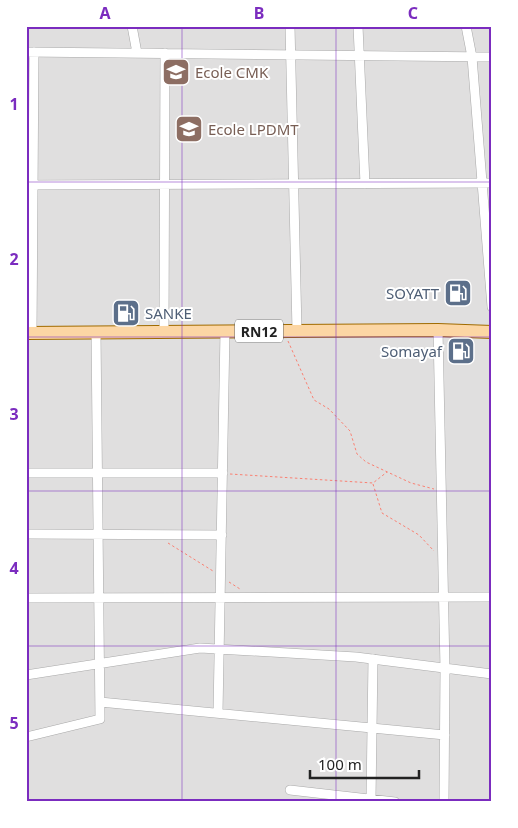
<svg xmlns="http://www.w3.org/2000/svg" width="518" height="828" viewBox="0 0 518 828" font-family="'Noto Sans',sans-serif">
	<rect width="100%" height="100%" fill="#f2efe9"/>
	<path fill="#e0dfdf" d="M26,26H492V802H26Z"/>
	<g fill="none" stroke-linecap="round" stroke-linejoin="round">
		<g stroke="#a9a9a9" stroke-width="10">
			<path id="minor" d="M132,26L137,53
				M290,26L297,331
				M358,26L365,184
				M466,26L472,57L492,307
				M26,52L492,57
				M26,185L492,183
				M438,330L445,669L444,802
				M164,331L165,53
				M32,333L34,52
				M26,473H223
				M26,534L222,535
				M26,598L492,597
				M26,675L200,648L356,657L492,674
				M100,702L445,735
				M218,713L225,331
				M26,737L100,719L96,332
				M290,790L395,802
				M371,799L373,659"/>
		</g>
		<g stroke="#a06b00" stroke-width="14">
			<path id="primary" d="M26,333L438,330L492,332"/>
		</g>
		<path stroke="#fa8072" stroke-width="1" stroke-dasharray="2.5 2.5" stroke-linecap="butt" d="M288,341L314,400L329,409L350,431L357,454L366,462L411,483L434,489
			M230,474L373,483L387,472
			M373,484L382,513L419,535L434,551
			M168,543L213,571
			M229,582L240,589"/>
		<use href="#minor" stroke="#fff" stroke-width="9"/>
		<use href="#primary" stroke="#fcd6a4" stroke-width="12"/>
	</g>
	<path fill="none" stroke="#7b2cbf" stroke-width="1" stroke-opacity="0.55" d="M182,26V802M336,26V802M26,182H492M26,337H492M26,491H492M26,646H492"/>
	<defs>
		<g id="school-square" transform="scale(1.4375)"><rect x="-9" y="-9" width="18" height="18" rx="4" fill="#8d6e63" stroke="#fff"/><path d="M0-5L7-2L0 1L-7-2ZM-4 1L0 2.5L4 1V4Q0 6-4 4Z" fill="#fff"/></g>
		<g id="fuel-square" transform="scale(1.4375)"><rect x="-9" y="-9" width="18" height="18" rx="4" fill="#5c6f8a" stroke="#fff"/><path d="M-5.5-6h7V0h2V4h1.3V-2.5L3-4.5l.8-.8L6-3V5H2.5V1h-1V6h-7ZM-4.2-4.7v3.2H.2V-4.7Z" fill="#fff"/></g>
	</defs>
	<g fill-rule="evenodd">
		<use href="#school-square" x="176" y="72"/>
		<use href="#school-square" x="189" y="129"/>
		<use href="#fuel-square" x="458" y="293"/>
		<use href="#fuel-square" x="126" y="313"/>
		<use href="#fuel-square" x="461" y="351"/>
	</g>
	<g text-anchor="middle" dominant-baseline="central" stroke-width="4" stroke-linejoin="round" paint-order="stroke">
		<rect fill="#fff" stroke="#646464" stroke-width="1" x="235" y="319.5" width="48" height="23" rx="4"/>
		<g font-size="14" font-weight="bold" fill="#222">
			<text x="259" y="331">RN12</text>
		</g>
		<g font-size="15" fill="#785e54" stroke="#fff" text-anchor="start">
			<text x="195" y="72">Ecole CMK</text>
			<text x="208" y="129">Ecole LPDMT</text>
		</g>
		<g font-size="15" fill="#4e5e75" stroke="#fff" text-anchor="end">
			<text x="439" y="293">SOYATT</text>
			<text x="145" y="313" text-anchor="start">SANKE</text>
			<text x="442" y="351">Somayaf</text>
		</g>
	</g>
	<rect width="518" height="828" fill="none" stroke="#ffffff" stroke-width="55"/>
	<path d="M310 770v8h109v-8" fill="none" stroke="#222222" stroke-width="2.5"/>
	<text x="318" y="770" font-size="15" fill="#222222" stroke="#ffffff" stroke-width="4" paint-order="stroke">100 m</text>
	<rect x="28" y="28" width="462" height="772" fill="none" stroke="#7b2cbf" stroke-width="2"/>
	<g font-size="16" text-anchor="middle" font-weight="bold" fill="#7b2cbf">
		<text x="105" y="19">A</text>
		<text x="259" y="19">B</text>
		<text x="413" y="19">C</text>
		<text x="14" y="110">1</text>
		<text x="14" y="265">2</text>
		<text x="14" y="420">3</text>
		<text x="14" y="574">4</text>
		<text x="14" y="729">5</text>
	</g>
</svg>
